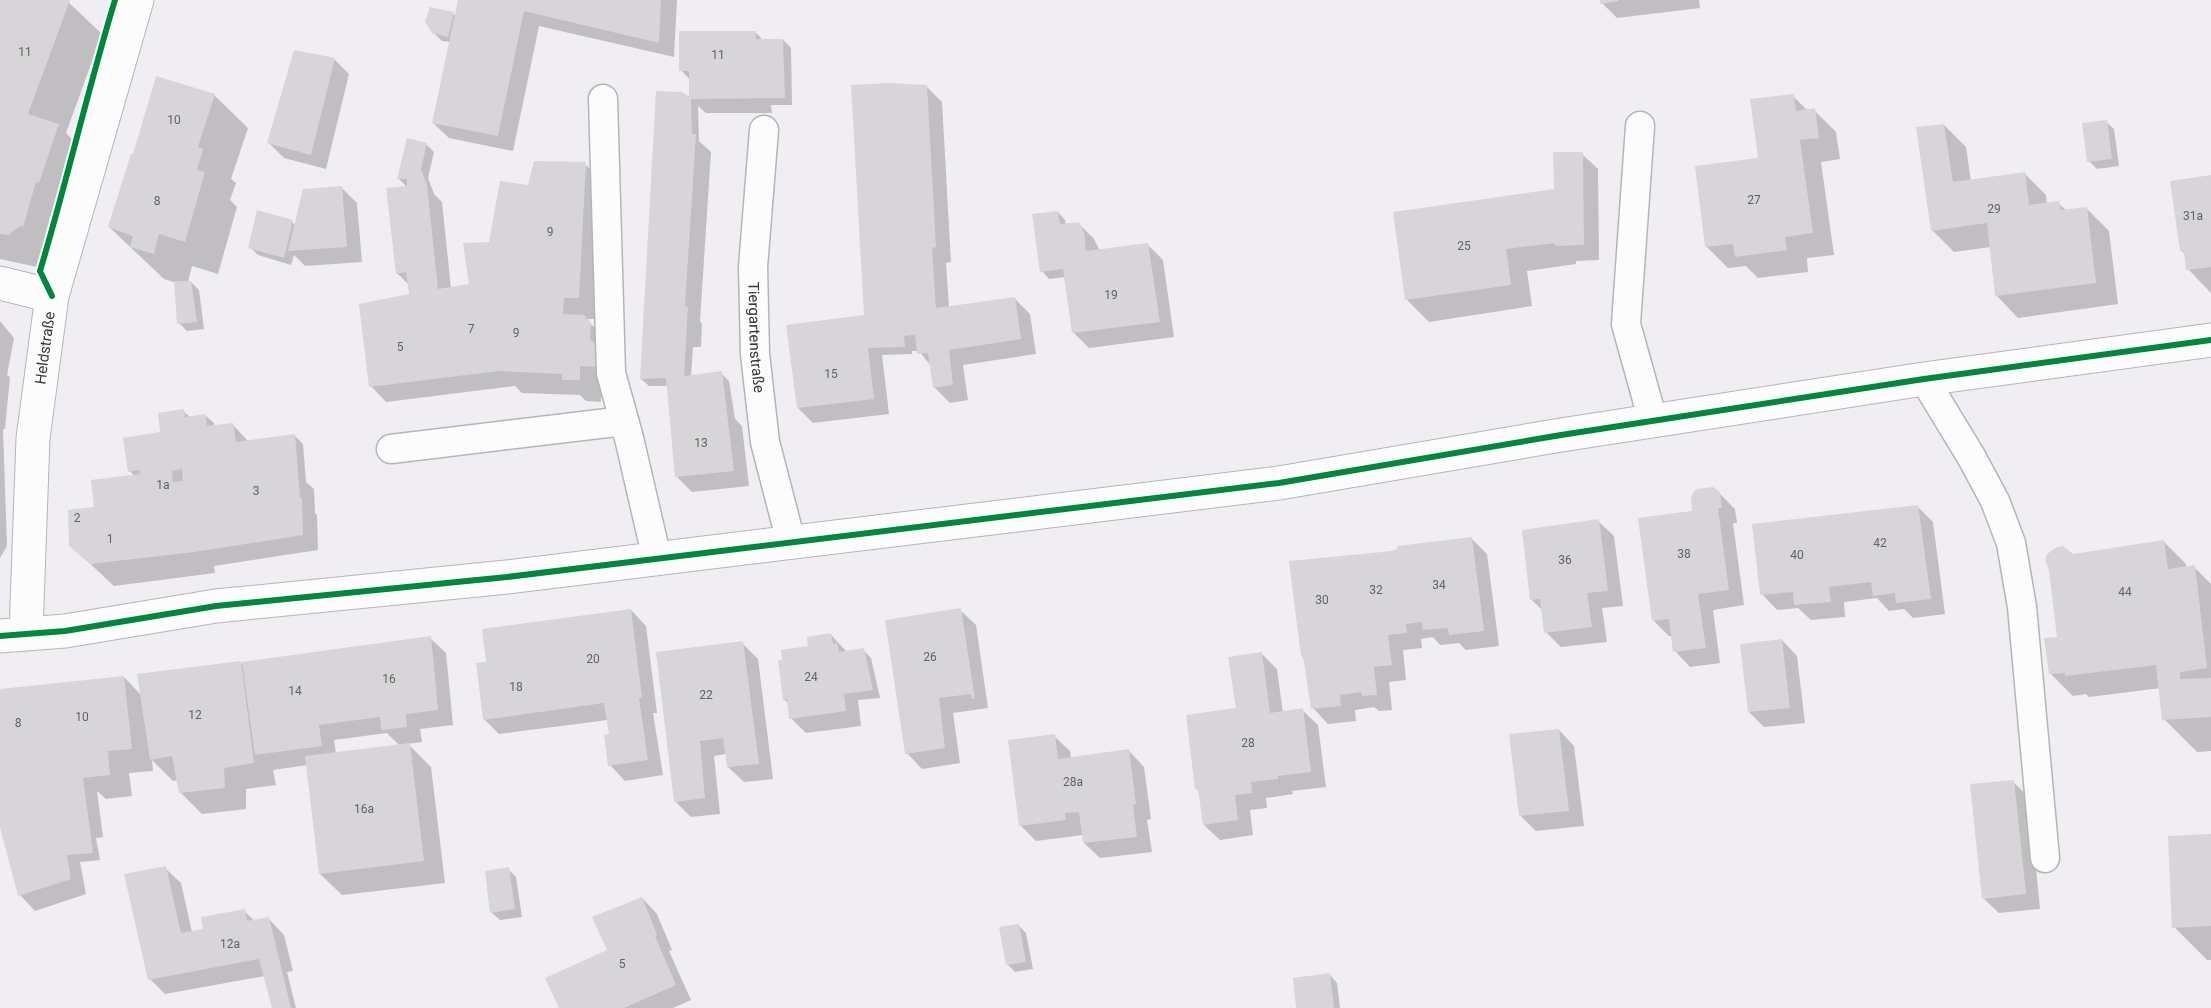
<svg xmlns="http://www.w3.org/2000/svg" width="2211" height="1008" viewBox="0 0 2211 1008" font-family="Roboto,sans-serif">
	<rect width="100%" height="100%" fill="#f0eef2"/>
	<path fill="#0003" fill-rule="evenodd" d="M0,0H66L102,34L66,133L91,158L54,258L42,268L0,259Z
		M459,0H677L674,57L539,26L513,151L449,138L433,123L450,42L442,41L433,32L453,14L456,16Z
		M1601,0H1699L1700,8L1617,18L1602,3Z
		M755,32L764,41L783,40L791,48L792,105H771L772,113H706L698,106L699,141L711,152L700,321L702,324L701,347H693L691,376L721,373L729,381L735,419L742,426L749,486L692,492L677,477L668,386H649L641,379L691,100L690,80L681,70Z
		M334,59L349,74L326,169L284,158L269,143Z
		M927,87L942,102L951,262L946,263L949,307L1014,298L1030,314L1036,354L963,365L968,400L950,403L934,387L931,366L919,351H912V354L882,355L889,414L813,423L798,408L866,317Z
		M214,95L248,128L231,179L236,183L230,200L237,207L218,274L192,266L188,282H191L199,290L204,329L187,331L179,323L176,283L164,279L109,227Z
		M1793,96L1808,111L1814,110L1836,132L1840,159L1821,162L1834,255L1807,258L1808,272L1758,278L1746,266L1728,268L1706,246L1760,159Z
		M2106,122L2114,129L2119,166L2097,169L2089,161Z
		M1944,125L1966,147L1971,181L2024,173L2046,195L2047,204L2058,203L2067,211L2087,209L2109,231L2118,304L2018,318L1997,296L1991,247L1954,252L1932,230Z
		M426,144L434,152L428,178L434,194L442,202L451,288L471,285L490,243L527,187L585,164L607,186L600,319H586L613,346L601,387V402L586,401L580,395L522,393L515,386L386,402L371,386L411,295L409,285L397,273L408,188L399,179Z
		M1582,154L1598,169L1599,260L1576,261V264L1527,271L1532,306L1429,322L1407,300L1555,191Z
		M2211,177V293L2188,269L2186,255L2181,250Z
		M342,188L357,203L362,262L305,266L294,255L291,265L258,255L250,247L292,222L296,226Z
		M1058,212L1065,220L1066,225L1078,223L1094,239L1100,251L1148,245L1163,260L1174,337L1089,348L1074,333L1066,277L1049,279L1042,271Z
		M0,321L14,338L7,375L10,377L5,429H3L7,546L0,558Z
		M183,411L190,417L206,416L214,423V427L233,425L248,441L295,436L303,444L306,482L314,489L315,513L317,515L318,550L214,566L215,573L114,586L71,546L96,508L135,477L130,471Z
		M1719,493L1735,509L1737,523H1733L1744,605L1713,610L1720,663L1690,667L1675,651L1673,636H1669L1654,621L1694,512Z
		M1917,506L1933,522L1945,614L1913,618L1904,609L1889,611L1877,598L1844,602L1845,617L1811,620L1798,608L1777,610L1762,594Z
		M1598,521L1614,536L1623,606L1602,608L1607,642L1561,647L1546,632L1543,611L1532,600Z
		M1472,539L1487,554L1499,646L1466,650L1459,643L1440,645L1433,637L1421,639L1422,648L1403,650L1406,680L1389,682L1392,710L1379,711L1374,707L1355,710L1356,721L1328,724L1313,708L1305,659L1302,656L1392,552Z
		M2164,542L2186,564V568L2194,567L2211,584V751L2197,752L2164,719L2161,688L2089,697L2086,694L2073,696L2051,674L2073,556Z
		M631,610L646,626L657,713H653L663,775L625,781L610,765L611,735L608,720L499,734L484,719Z
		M960,610L976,625L988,708L953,713L960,763L922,769L907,753Z
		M831,635L847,652L863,650L871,658L880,698L858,700L861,726L806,733L791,718L789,704L784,699Z
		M430,638L446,653L453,725L420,729L422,742L408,744L431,767L445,883L342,895L320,874L308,765L273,770L276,785L246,789V809L202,814L180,792L178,780L173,781L152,760L153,771L129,773L132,796L106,799L97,791L103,837L96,838L100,860L80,862L86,894L35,911L20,895L0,818V690L124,677L141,695L240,662L244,666ZM387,733L400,746L336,754L334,740Z
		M1782,640L1797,656L1805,723L1764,727L1749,712Z
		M742,643L758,659L773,779L744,782L728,767L726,754L714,756L720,814L691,817L676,802L658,654Z
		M1262,654L1277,669L1283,713L1302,710L1318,725L1326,787L1292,791L1293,794L1266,798L1267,808L1250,810L1253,835L1220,840L1204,825L1200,792L1197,789L1238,710Z
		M1559,730L1574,746L1584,826L1536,831L1521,816Z
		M1054,736L1070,751L1071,759L1129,751L1144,767L1151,819L1147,820L1152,852L1100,858L1084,843L1083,835L1036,841L1021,826Z
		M2013,782L2029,797L2040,909L1999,913L1983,898Z
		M2211,835V960H2207L2174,927Z
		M165,868L181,883L192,932L204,930L244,911L255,921L269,919L284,935L293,971L287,972L296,1008H273L265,976L165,994L150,979Z
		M508,869L516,877L522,917L500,920L492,913L486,872Z
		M642,898L657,914L672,950L669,951L691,1000L673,1008H561L609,951Z
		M1018,925L1026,933L1033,969L1015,972L1008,965Z
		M1330,975L1337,983L1340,1008H1298Z"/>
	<path fill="#d8d5d8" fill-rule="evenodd" d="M0,0H70L28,114L59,124L39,183L36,182L23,227L21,226L10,233L9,235L0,234Z
		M458,0H661L659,43L524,11L498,136L432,123Z
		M1600,0H1618V1L1600,4Z
		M430,7L454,12L448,37L432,33L425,22Z
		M679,31H756V39H783L785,98L691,99L692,134H696L685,306L688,307L684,376L722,371L734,471L675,477L666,378L640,379L656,91L682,92L689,96V71H679Z
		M294,50L335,58L311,155L267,143Z
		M156,76L215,94L198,147L203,149L197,170L205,172L185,242L159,234L154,254L130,247L133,236L108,227L131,154H133Z
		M889,83L927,85L936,247L932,248L936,308L1015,297L1021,339L949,350L953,385L933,388L928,353L917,354L915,335L904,336L905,347L868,348L874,399L797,408L786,325L864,315L851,85Z
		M1794,94L1796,111L1815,108L1819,138L1800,140L1813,233L1785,237L1787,250L1735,257L1733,244L1705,247L1695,166L1758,158L1750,99Z
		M2107,120L2112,159L2087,162L2082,123Z
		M1944,124L1953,182L2025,172L2029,205L2059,201L2061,210L2087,207L2096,283L1995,296L1987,223L1931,231L1916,127Z
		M407,138L427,143L421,169L427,185L438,289L469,284L463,243L489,242L500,181L528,185L534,161L586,162L579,298H564L563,314L584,315L591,323L590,339L600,349L599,367L580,366V380H562V374L499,371L369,387L359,304L409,294L406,272L396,274L386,188L407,186V179H397Z
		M1553,152H1583L1584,245L1555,246V243L1506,249L1511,285L1405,300L1393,212L1554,189Z
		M2211,175V267L2186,270L2184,251H2180L2170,181Z
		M342,186L347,247L288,251L303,189Z
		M257,210L293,220L284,258L248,248Z
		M1058,211L1060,224L1079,222L1084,232L1086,251L1148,243L1160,322L1072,333L1063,269L1040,272L1032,214Z
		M174,281H191L197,322L177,324Z
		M184,409L185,417L206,414L207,426L233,423L236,442L295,434L300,498H302L303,535L194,552L90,564L69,546L68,510L94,507L91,480L140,474L139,470L128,472L123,438L160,432L158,413ZM182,469L183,481L173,482L172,471Z
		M1713,487L1720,492L1722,508H1718L1729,590L1698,594L1706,648L1673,652L1669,619L1652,621L1638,518L1692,511L1691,496L1696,489Z
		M1918,505L1931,599L1896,603L1895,593L1873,596L1871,582L1829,587L1831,602L1794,605L1793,592L1760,595L1752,524Z
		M1599,519L1608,591L1587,593L1592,627L1544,633L1540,599L1530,600L1522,530Z
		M1472,537L1484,631L1449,635L1448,628L1423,630L1422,622L1406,624L1407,633L1388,635L1392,665L1374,667L1377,695L1362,696L1361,692L1340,695L1341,706L1311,709L1303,656H1301L1289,561L1392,551L1397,549V546Z
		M2164,540L2168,569L2195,565L2207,668L2180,672V679L2211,678V717L2162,720L2156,665L2065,676V673L2049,674L2044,638L2057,637L2049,571L2045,560L2047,554L2057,547L2063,546L2073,554Z
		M961,608L975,699H972L971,694L939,698L945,748L905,754L885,620Z
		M631,609L642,698H639L648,760L608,766L604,735L609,734L604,703L483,720L476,663L486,662L482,629Z
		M831,633L833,644L837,643L839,652L864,648L873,690L844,694L846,711L789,719L787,699L783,700L778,660H782L781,650L808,646L807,637Z
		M431,636L438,710L406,714L407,727L381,730L380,717L319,725L322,746L255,755L242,662Z
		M1782,639L1790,708L1748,712L1740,644Z
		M743,641L759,764L727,767L723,738L700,741L705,798L674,802L656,652Z
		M1262,652L1270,713L1303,708L1311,772L1278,776V779L1251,782L1252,793L1235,795L1238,820L1203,825L1198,789H1195L1186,715L1236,708L1228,657Z
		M241,661L254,763L224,768L225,788L179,793L172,756L150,760L137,674Z
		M124,676L132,749L108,751L110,775L83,778L93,853L67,855L71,879L18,896L0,827V689Z
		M1559,729L1569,811L1519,816L1509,734Z
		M1055,734L1058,759L1129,749L1136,804L1133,805L1137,837L1083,843L1079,812L1065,813L1066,820L1019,826L1008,740Z
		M410,743L424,861L319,874L305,756Z
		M2014,780L2026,894L1982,899L1970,784Z
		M2211,834V926L2172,928L2168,836Z
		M166,866L181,933L203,929L201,917L245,909L247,921L269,917L291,1008H272L259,959L148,980L124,874Z
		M509,867L515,909L490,913L485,871Z
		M642,897L657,935L655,936L676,985L624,1008H559L545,978L607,950L592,917Z
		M1019,924L1026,962L1006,965L999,927Z
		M1330,973L1334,1008H1296L1293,978Z"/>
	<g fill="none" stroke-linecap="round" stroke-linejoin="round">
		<g stroke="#b5b4b7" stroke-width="31">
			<g id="lane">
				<path d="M603,99L611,373L629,438L657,559"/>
				<path d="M1640,126L1626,324L1653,421"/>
				<path id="s1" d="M764,130L753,267L755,354L765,442L791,542"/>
				<path d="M1924,379L1972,458L1995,501L2011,543L2022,607L2045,858"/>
				<path d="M391,449L624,421"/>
			</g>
		</g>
		<g stroke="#b5b4b7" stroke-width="35">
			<g id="street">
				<path d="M0,283L52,296"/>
				<path id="s2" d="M26,633L33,438L52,296L137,0"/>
			</g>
		</g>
		<g stroke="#b5b4b7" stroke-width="35">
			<path id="secondary" d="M0,636L65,631L216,606L507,577L1279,483L1561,435L1924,379L2211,340"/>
		</g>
		<use href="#lane" stroke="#fdfcfd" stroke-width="28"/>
		<use href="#street" stroke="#fdfcfd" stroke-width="33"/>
		<use href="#secondary" stroke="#fdfcfd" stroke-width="33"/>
		<g stroke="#fff" stroke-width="10">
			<path id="cycleway" d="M52,296L40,271C67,181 88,89 115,0
				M0,636L65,631L216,606L507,577L1279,483L1561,435L1924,379L2211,340"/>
		</g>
		<use href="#cycleway" stroke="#00873e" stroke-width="6"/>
	</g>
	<g text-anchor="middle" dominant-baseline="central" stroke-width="4.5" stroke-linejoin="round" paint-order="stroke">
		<g font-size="12" fill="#616062">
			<text x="25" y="52">11</text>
			<text x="718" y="55">11</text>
			<text x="174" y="120">10</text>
			<text x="1754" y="200">27</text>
			<text x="157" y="201">8</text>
			<text x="1994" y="209">29</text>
			<text x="2193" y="216">31a</text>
			<text x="550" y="232">9</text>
			<text x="1464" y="246">25</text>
			<text x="1111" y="295">19</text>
			<text x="471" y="329">7</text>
			<text x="516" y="333">9</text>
			<text x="400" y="347">5</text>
			<text x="831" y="374">15</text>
			<text x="701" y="443">13</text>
			<text x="163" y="485">1a</text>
			<text x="256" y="491">3</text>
			<text x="77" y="518">2</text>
			<text x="110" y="539">1</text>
			<text x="1880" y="543">42</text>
			<text x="1684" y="554">38</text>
			<text x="1797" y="555">40</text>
			<text x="1565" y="560">36</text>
			<text x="1439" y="585">34</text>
			<text x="1376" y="590">32</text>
			<text x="2125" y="592">44</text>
			<text x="1322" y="600">30</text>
			<text x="930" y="657">26</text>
			<text x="593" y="659">20</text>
			<text x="811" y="677">24</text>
			<text x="389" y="679">16</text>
			<text x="516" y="687">18</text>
			<text x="295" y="691">14</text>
			<text x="706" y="695">22</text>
			<text x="195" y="715">12</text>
			<text x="82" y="717">10</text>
			<text x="18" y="723">8</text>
			<text x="1248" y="743">28</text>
			<text x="1073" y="782">28a</text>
			<text x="364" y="809">16a</text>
			<text x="230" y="944">12a</text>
			<text x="622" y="964">5</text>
		</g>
		<g font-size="15" fill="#363537" stroke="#fff">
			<text stroke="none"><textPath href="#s1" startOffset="208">Tiergartenstraße</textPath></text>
			<text stroke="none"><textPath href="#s2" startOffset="286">Heldstraße</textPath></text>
		</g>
	</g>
</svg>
